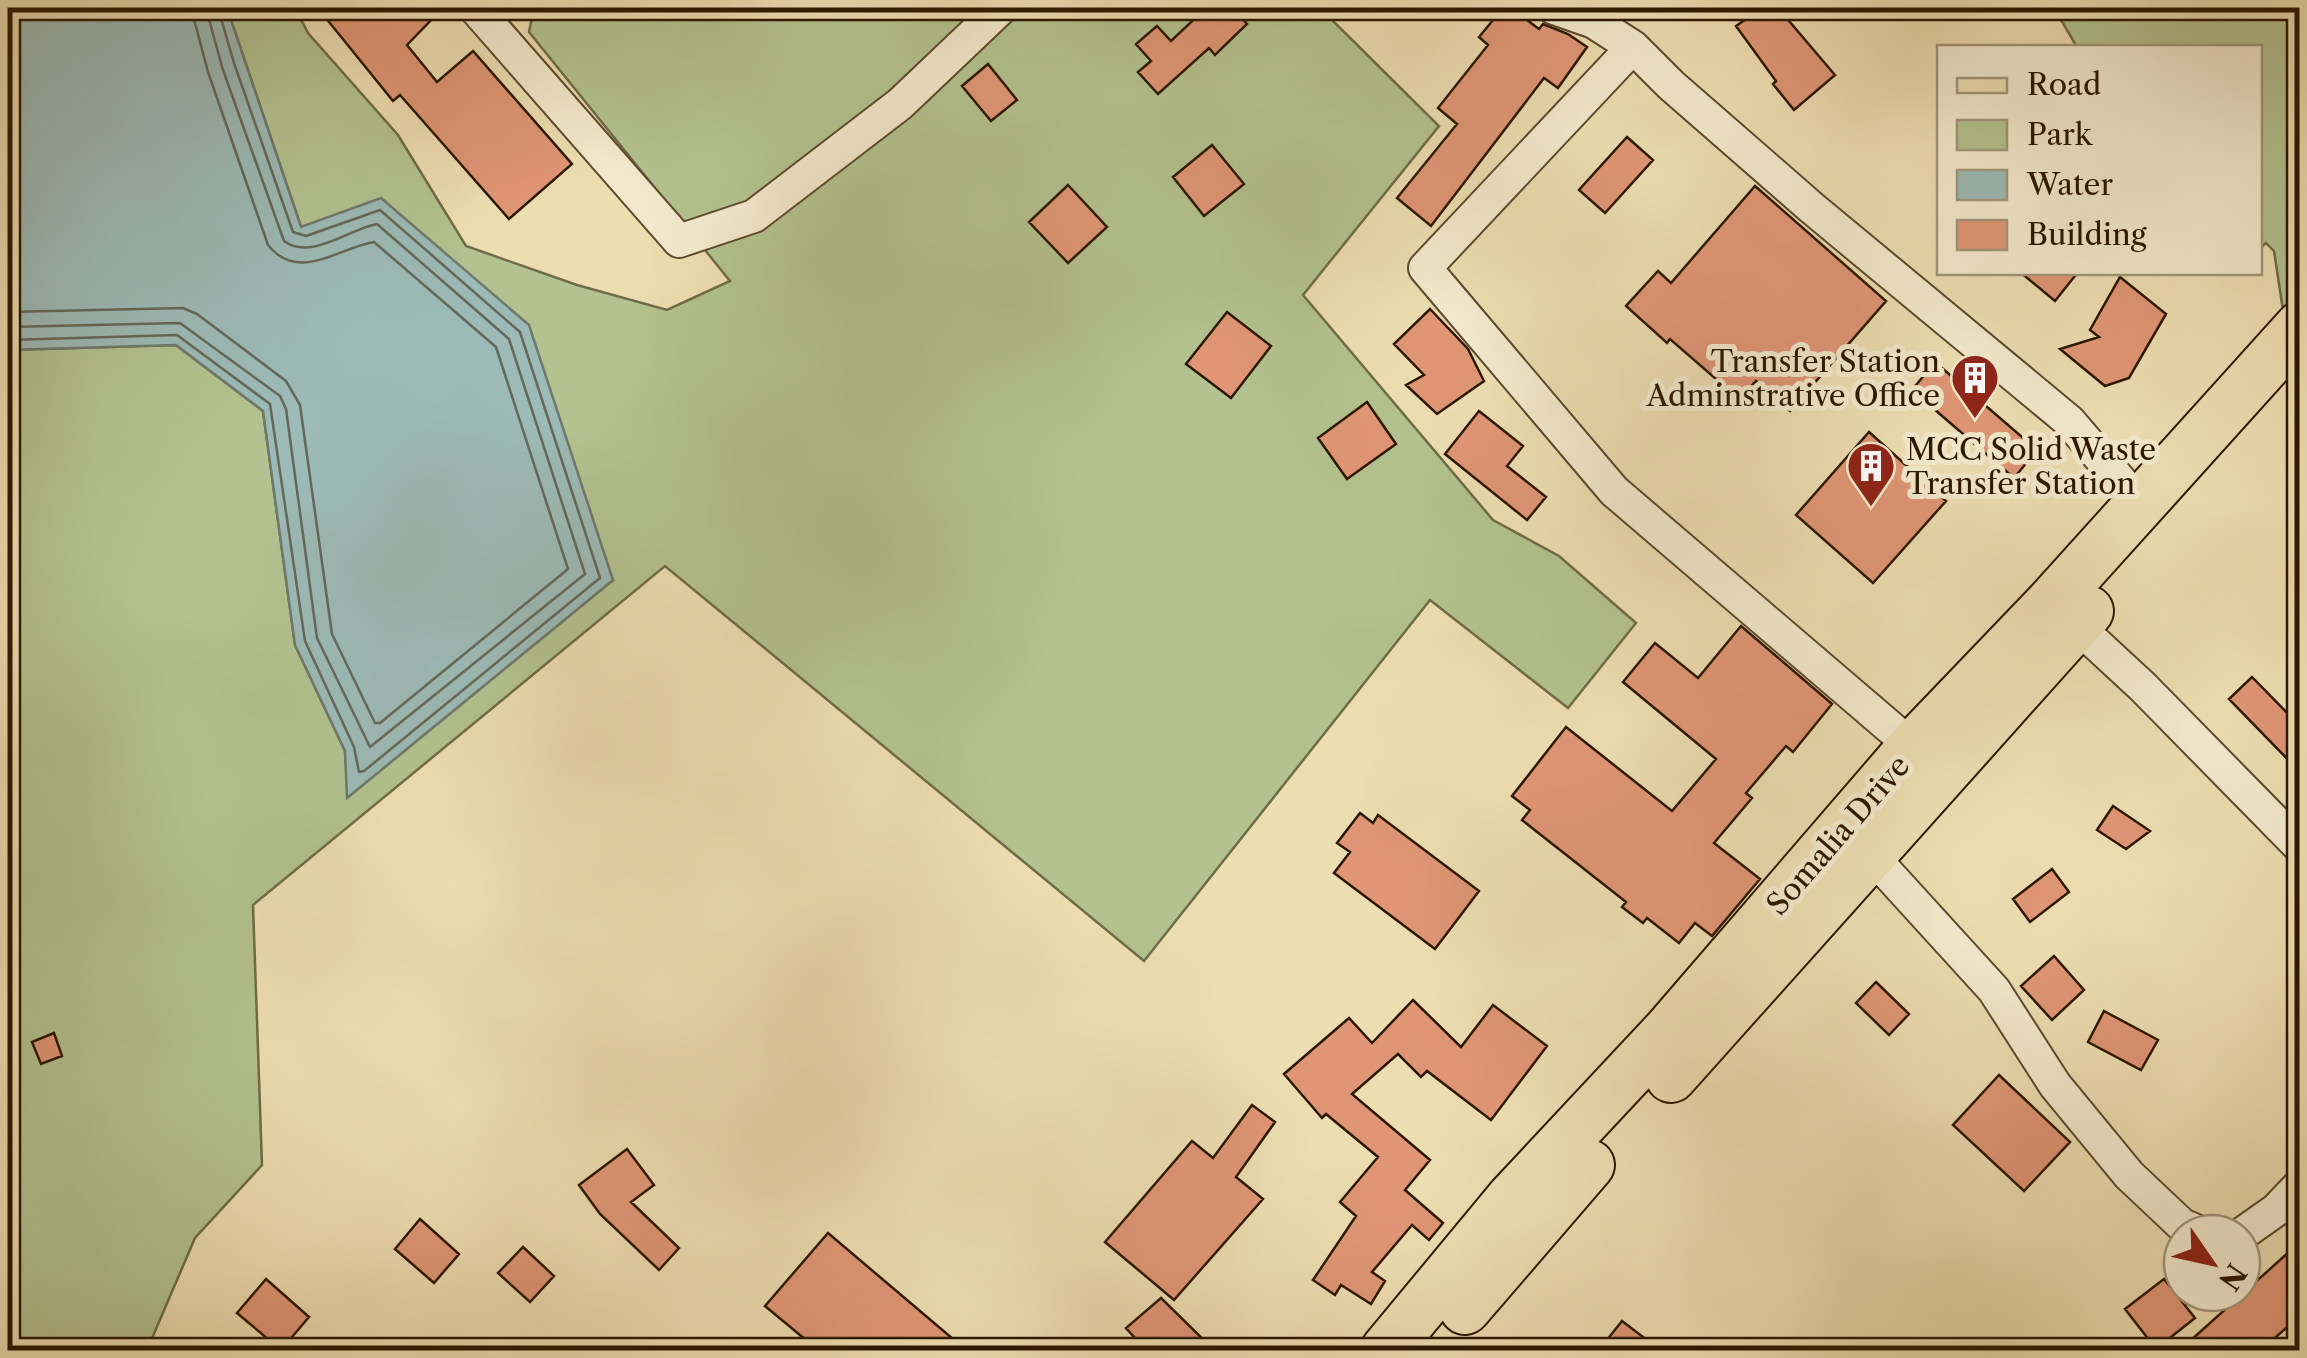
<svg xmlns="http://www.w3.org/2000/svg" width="2307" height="1358" viewBox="0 0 2307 1358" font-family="'Libre Caslon Text',serif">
	<rect width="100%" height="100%" fill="#eddeb2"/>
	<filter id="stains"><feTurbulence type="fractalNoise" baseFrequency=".002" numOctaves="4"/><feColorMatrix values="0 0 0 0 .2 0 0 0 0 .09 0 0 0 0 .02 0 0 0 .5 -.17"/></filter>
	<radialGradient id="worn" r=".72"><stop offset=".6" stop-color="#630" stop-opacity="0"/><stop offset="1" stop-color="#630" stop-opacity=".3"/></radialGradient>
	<path fill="#b3c290" stroke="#6f6c48" stroke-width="2.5" d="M227,8H295L308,33L398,135L466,246L577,285L667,310L730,281L529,32L534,8H1320L1439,126L1303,295L1493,520L1559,556L1636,623L1568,708L1430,600L1144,961L665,566L253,905L262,1165L195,1238L147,1350H8V350L176,345L263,411L295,645L345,751L348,797L613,580L301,227Z
		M2054,8H2299V415L2274,251L2266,243L2260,248V48L2077,47Z"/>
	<path fill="#9cbab6" stroke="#6f796d" stroke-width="2.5" d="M8,8H227L301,227L381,198L529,325L613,580L347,798L345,751L295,645L263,411L176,345L8,350Z"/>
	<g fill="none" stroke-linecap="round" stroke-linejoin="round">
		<path stroke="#64685b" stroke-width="2.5" d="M8,312L183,308L197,314L286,381L300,405L332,634L375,723H380L568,569L496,347L374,242C338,248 298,283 268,245L208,72L191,8
			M8,327L180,323L280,396L286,409L317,638L370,747L585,574L509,339L377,224C349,229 311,261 284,241L222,67L206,8
			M8,340L177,335L270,404L305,641L354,747L359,772L364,771L600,578L520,332L380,210L306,236L293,232L234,63L218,8"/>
	</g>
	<path fill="#e09675" stroke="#2b1700" stroke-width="2.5" d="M336,8H422L433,18L407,45L437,82L473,51L572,164L509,219L400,95L393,101L325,17Z
		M1206,8H1232L1247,24L1215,55L1209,48L1158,94L1138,72L1151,61L1136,44L1157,26L1171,41Z
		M1503,8H1511L1539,29L1543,24L1568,34L1587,47L1558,88L1544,78L1431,226L1397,198L1457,124L1438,108L1488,45L1479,37Z
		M1762,8H1778L1835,75L1794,110L1773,84L1776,81L1736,26Z
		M988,64L1017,100L991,121L962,86Z
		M1627,137L1653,160L1605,213L1579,190Z
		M1212,145L1244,184L1204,216L1173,177Z
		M1068,185L1107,227L1068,263L1029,222Z
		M1755,186L1886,301L1790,411L1756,381L1739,399L1670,339L1667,343L1626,306L1658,271L1671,283Z
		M2020,272H2078L2055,301Z
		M2120,277L2166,314L2129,378L2105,386L2060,349L2099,337L2090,330Z
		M1430,309L1468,349L1484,381L1437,414L1406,385L1424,375L1394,344Z
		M1227,312L1271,346L1231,398L1186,364Z
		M1935,362L2037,450L2014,478L1912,390Z
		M1367,402L1396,444L1347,479L1318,438Z
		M1479,411L1523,446L1507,466L1546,497L1527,520L1445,454Z
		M1869,432L1946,501L1873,583L1796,515Z
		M1741,626L1832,704L1793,752L1786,746L1746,793L1752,798L1714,843L1760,879L1712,936L1695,923L1679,943L1647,918L1643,923L1622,907L1626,902L1522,820L1530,810L1512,796L1566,727L1672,811L1716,759L1623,682L1655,643L1698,678Z
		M2252,677L2300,726V772L2229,699Z
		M2113,806L2150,831L2126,849L2097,830Z
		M1360,813L1373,823L1378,815L1479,891L1435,949L1334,873L1350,852L1337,843Z
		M2052,869L2069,892L2030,922L2013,899Z
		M2054,956L2084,990L2052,1020L2021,986Z
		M1876,982L1909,1014L1889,1035L1856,1003Z
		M1413,1000L1461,1047L1493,1005L1547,1046L1491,1120L1427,1071L1421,1077L1398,1054L1352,1094L1430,1160L1405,1190L1443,1223L1429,1240L1412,1225L1372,1272L1385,1281L1371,1304L1341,1285L1335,1295L1313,1280L1356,1216L1340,1202L1378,1157L1326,1114L1322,1118L1284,1074L1349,1018L1372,1043Z
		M2104,1011L2158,1040L2141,1070L2088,1042Z
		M54,1033L62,1056L41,1064L32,1042Z
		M1999,1075L2070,1142L2024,1191L1953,1125Z
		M1252,1105L1275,1122L1236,1177L1263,1199L1174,1300L1105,1242L1192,1141L1213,1158Z
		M627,1149L654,1185L631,1202L679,1248L659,1270L600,1214L579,1185Z
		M420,1219L459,1254L434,1283L395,1249Z
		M828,1233L966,1350H818L765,1306Z
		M2300,1242V1316L2261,1350H2180Z
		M523,1247L554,1276L530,1302L498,1273Z
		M266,1279L309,1317L281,1350L237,1313Z
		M2164,1279L2195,1318L2156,1349L2125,1309Z
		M1161,1298L1214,1350H1146L1126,1328Z
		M1622,1321L1660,1350H1599Z"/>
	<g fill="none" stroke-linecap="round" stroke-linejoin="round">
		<g stroke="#5c492c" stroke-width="36">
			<path id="street" d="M475,8L679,241L754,216L900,104L1001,8
				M1554,8L1594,22L1633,47L1671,85L1812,208L2069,421L2140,504
				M1633,47L1425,268L1614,491L1913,747
				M2076,625L2143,687L2300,847
				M1871,855L1994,990L2055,1085L2129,1175L2182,1225L2201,1233
				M2242,1234L2276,1210L2300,1185"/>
		</g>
		<g stroke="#2b1700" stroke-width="54">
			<path id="primary" d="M1671,1077L2088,611
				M1465,1309L1589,1165
				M1386,1350L1512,1198L1669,1030L1913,747L2051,603L2300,327"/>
		</g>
		<use href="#street" stroke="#f3eacd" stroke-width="32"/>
		<use href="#primary" stroke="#eddeb2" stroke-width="50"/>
	</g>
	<defs>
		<g id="building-pin" transform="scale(2.5)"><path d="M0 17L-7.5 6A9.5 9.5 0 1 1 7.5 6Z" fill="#8f2418" stroke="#f3eacd"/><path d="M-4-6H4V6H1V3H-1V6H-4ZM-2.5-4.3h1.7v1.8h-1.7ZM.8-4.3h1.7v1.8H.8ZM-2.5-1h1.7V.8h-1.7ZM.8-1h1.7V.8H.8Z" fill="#fff"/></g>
	</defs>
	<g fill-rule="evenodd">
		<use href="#building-pin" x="1975" y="378"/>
		<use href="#building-pin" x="1871" y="466"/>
	</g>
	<g text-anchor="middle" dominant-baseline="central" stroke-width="10" stroke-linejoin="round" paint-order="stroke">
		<g font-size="30" fill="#2b1700" stroke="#f3eacd" text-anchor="end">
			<text x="1940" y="361">Transfer Station<tspan x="1940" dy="34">Adminstrative Office</tspan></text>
			<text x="1906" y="449" text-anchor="start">MCC Solid Waste<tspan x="1906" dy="34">Transfer Station</tspan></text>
		</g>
		<g font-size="30" fill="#2b1700" stroke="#f3eacd">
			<text transform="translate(1838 835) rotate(-49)">Somalia Drive</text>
		</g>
	</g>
	<rect width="2307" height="1358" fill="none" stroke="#eddeb2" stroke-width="40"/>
	<rect x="10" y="10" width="2287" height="1338" fill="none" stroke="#2b1700" stroke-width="5"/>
	<rect x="20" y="20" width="2267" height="1318" fill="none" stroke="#2b1700" stroke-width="2.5"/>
	<rect x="1937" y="45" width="325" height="230" fill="#f3eacd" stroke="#a3967b" stroke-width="2.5"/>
	<rect x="1957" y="78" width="50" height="15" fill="#eddeb2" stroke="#a3967b" stroke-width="2.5"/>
	<text x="2027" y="95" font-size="30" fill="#2b1700">Road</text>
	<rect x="1957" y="120" width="50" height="30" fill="#b3c290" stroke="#a3967b" stroke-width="2.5"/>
	<text x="2027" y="145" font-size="30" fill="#2b1700">Park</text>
	<rect x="1957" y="170" width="50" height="30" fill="#9cbab6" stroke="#a3967b" stroke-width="2.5"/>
	<text x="2027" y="195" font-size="30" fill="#2b1700">Water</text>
	<rect x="1957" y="220" width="50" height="30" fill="#e09675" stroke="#a3967b" stroke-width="2.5"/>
	<text x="2027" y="245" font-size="30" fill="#2b1700">Building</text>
	<g transform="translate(2212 1263) rotate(124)"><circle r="48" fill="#f3eacd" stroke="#a3967b" stroke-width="2.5"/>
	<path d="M0-8L18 38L0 25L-18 38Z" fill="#8f2418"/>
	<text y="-15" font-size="28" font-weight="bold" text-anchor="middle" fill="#2b1700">N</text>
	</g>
	<rect width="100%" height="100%" filter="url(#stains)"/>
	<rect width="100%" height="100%" fill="url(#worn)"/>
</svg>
